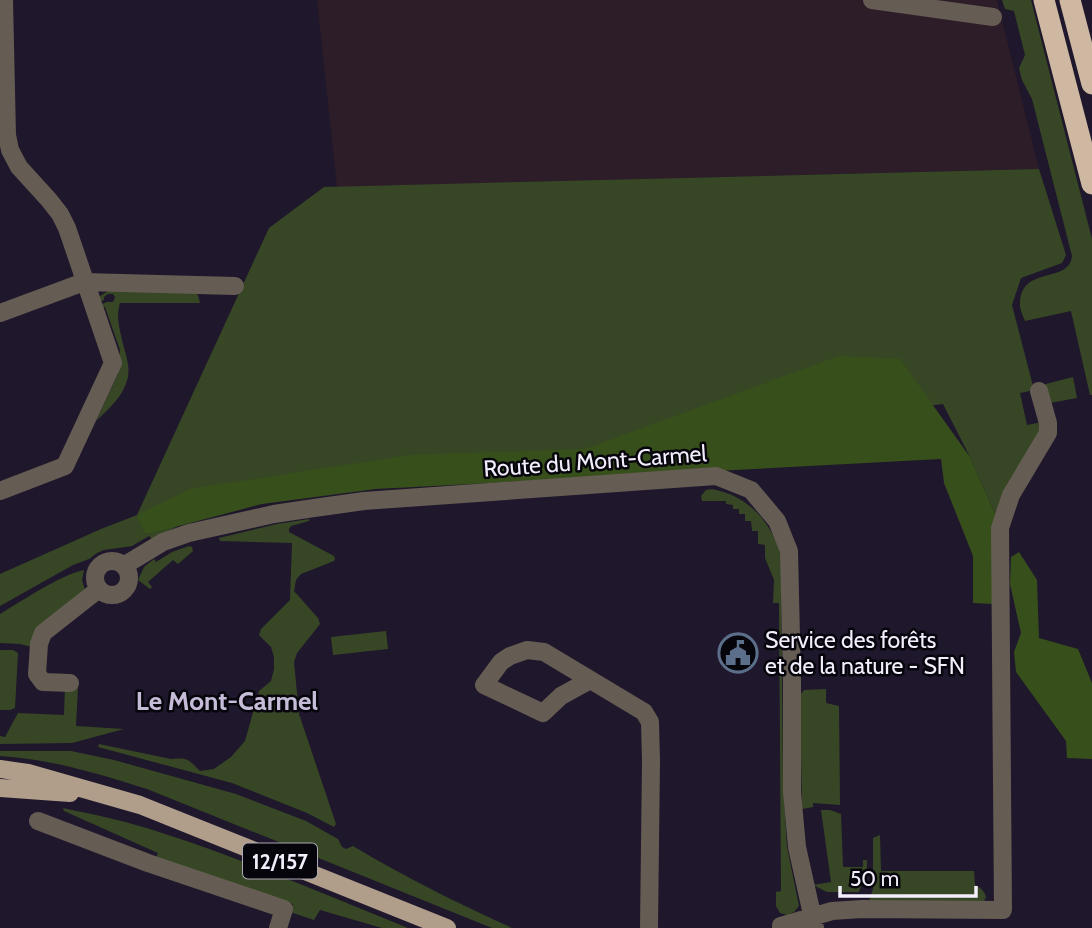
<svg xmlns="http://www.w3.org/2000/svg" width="1092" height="928" viewBox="0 0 1092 928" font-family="Cabin,sans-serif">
	<rect width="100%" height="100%" fill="#1f172b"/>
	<path fill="#2c1d28" d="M317,0H997L1039,169L337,187Z"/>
	<path fill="#374725" d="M1002,0H1031L1092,239V395H1090L1071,311L1025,321C1023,316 1020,309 1020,305C1020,264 1069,285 1072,256L1032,99L1022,80L1019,68L1025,55L1014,11L1005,9Z
		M1039,169L1066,255L1062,263L1021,278L1012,305L1034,390L1020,393L1027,425L1043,422L1035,446L997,518L970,457L943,404L774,424L138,515L145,535L178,526L152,539L149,536L132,546L104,550L97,553L89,559L73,565L0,606V574L101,529L137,515L269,228L324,187Z
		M110,290L194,292L198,295L200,303H120C117,314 118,321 120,331C122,342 126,353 128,364C132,388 112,406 96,421L118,374L120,350L105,307L101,308L100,305L107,302H113L115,297L113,294H108L104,297V300L100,301V296Z
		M1073,377L1077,398L1050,403L1042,385Z
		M712,489C748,496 770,520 781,555L783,784L787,847L799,906L794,912L787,915L780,913L776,906V892L781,891L779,603H773L774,580L765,558V545L758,544V531H752L751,521H745V514H739V509H733V505L726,504V501H702L701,496L706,490Z
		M309,519V521L291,526L289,529V532L334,556L335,559L334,561L301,574L296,580L294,591L318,618L320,624L297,653L294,662L299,714L336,824L334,827L307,813L232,783L98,747L99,744L171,759C188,757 189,760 200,771L214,769L231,757L245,741L259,691L271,681L274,669V657L271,647L259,635L261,629L290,600L292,543L220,541L219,538L277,524Z
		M189,546L192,547L193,551L178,564L173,560L148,582L152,587L150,589L138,580L144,567L154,559L156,562L172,552Z
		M84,570L82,580L85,590L32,647L20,644L0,643V614C22,601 60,575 84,570Z
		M386,631L388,649L333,655L331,637Z
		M0,650H13L18,653L15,708L10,710H0Z
		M65,687L78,688L76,726L124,729L72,743L0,744V736L5,737L18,713L64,715Z
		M826,689V703L839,706L840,805L813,803V807L802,809L800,695L804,690Z
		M0,751H71L114,760L236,794L306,821L338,839L342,847L346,849L353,846C404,877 458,903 512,928H492L147,789C99,774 51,759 0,756Z
		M63,808C96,815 130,822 162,833C246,860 326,895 408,928H382L320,910L314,920L290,912L293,904L156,858L158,853L64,811Z
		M821,810H830L841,814L843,867H863V860H867V871L859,892H827L813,885L831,882Z
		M880,835L881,871H974L975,885C981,888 984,890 986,897L984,901L868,904L873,889V838Z"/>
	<path fill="#374f1b" d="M839,356L900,359L970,457L997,518L993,604L973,603V556L944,483L941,459L376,489L262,504L145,535L137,515L190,489L410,455L585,449Z
		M1019,552L1037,580L1039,638L1078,649L1092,683V759L1067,758L1066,741L1016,672L1014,652L1021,633L1010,584L1011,557Z"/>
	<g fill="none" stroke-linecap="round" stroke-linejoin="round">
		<path stroke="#655c53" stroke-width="18" d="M872,0L993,17
			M0,313L84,282L235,286
			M0,491L65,466L113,363L67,228L60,214L49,200L19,167L10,150L7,135L4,0
			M95 578a17 17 0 1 1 34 0a17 17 0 1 1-34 0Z
			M125,565L163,542L189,533L274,514L314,508L364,501L716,476L751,490L777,521L789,551L792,681V792L797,847L815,928
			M590,680L561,696L543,713L484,685L501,662L510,656L527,650L544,652L644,712L650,722L651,761L649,928
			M70,683L43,682L37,674L39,644L43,633L99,589
			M38,821L148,863L284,909L278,928
			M781,928V926L832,911L862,909L1003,910L1000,528L1011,495L1048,433V423L1039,391"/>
		<path stroke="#b09e8b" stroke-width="18" d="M0,769L28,773L140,805L447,928
			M0,788L70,793"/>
		<path stroke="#ceb8a1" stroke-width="21" d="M1044,0L1092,184
			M1070,0L1092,84"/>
	</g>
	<defs>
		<g id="civic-ring" transform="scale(2.0125)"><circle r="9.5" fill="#07050c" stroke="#5c6f8a" stroke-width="1.5"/><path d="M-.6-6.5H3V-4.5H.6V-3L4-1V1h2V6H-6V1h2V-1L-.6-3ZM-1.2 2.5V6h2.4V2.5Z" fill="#5c6f8a"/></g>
	</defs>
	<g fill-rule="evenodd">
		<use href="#civic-ring" x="738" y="653"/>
	</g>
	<g text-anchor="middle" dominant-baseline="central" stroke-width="5" stroke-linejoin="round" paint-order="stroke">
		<rect fill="#07050c" stroke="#aca8b4" stroke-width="2" x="243" y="843.5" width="74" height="35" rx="5"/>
		<g font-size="21" font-weight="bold" fill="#f3eefc">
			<text x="280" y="861">12/157</text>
		</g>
		<g font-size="23" fill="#f3eefc" stroke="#07050c">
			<text transform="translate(595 461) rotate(-4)">Route du Mont-Carmel</text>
		</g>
		<g font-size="23" fill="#f3eefc" stroke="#07050c" text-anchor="start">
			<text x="765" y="640">Service des forêts<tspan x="765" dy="26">et de la nature - SFN</tspan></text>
		</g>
		<g font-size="26" font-weight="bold" fill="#c6bcd8" stroke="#07050c">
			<text x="227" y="701">Le Mont-Carmel</text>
		</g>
	</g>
	<path d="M840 886v10h136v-10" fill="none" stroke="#f3eefc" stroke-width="3.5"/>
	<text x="850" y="886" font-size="21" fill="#f3eefc" stroke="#07050c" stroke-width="5" paint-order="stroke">50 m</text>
</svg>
